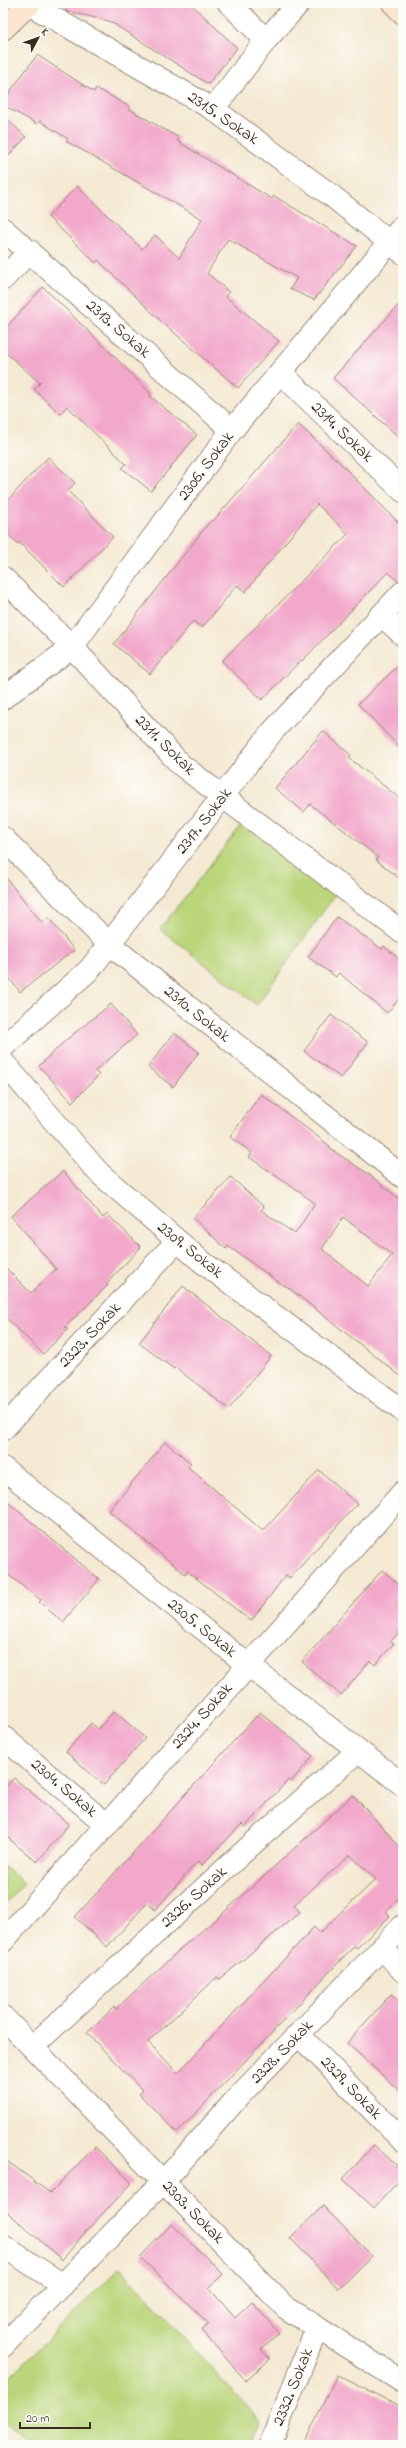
<svg xmlns="http://www.w3.org/2000/svg" width="406" height="2448" viewBox="0 0 406 2448" font-family="'Indie Flower',sans-serif">
	<rect width="100%" height="100%" fill="#fdfcf7"/>
	<filter id="ink" filterUnits="userSpaceOnUse"><feTurbulence type="fractalNoise" baseFrequency=".025" numOctaves="2"/><feDisplacementMap in="SourceGraphic" scale="8" xChannelSelector="R" yChannelSelector="G"/><feConvolveMatrix kernelMatrix="1 2 1 2 8 2 1 2 1" color-interpolation-filters="sRGB"/></filter>
	<filter id="wash" filterUnits="userSpaceOnUse"><feTurbulence type="fractalNoise" baseFrequency=".012" numOctaves="4" result="noise"/><feDisplacementMap in="SourceGraphic" scale="16" xChannelSelector="R" yChannelSelector="G"/><feGaussianBlur stdDeviation="0.9" result="paint"/><feColorMatrix in="noise" values="0 0 0 0 0 0 0 0 0 0 0 0 0 0 0 0 0 1.4 0 .05"/><feComposite in="paint" operator="in"/></filter>
	<g filter="url(#wash)">
		<rect width="100%" height="100%" fill="#f4e9d2"/>
		<path fill="#bad57a" stroke="#7a804c" d="M243,823L337,892L257,1005L160,929Z
			M3,1866L24,1883L3,1906Z
			M120,2267L262,2423L250,2445H35L3,2422V2384Z"/>
		<g id="blocks">
			<path fill="#f2a8cb" fill-rule="evenodd" d="M65,3H190L237,48L208,84L109,21L66,11Z
				M37,55L94,92L96,88L130,107L129,109L179,138L177,141L272,199L274,196L357,246L314,300L290,289L297,278L228,239L207,273L229,292L225,296L279,341L238,388L163,323L98,260L96,263L48,217L77,186L142,249L155,235L179,258L202,219L66,141L68,139L40,121L37,124L3,105V101Z
				M3,115L26,137L3,162Z
				M43,287L114,356L151,394L150,396L197,435L151,491L122,468L126,464L67,406L60,414L34,389L40,383L3,350V331Z
				M403,300V441L333,378Z
				M298,424L340,463L403,527V580L398,581L388,572L302,661L301,660L262,700L222,661L348,534L317,504L245,592L237,585L202,628L193,621L150,674L114,644L211,520L213,521Z
				M48,457L75,483L68,491L113,537L64,587L19,542L18,544L3,530V505Z
				M403,661V751L358,704Z
				M323,731L351,755L349,758L403,801V881L376,860L378,857L310,804L304,812L275,788Z
				M3,874L42,923L49,918L74,950L20,992L3,970Z
				M337,917L382,949L384,946L403,962V994L387,1013L339,973L336,977L308,957Z
				M111,1004L137,1035L95,1071L99,1075L72,1102L39,1066L66,1040Z
				M331,1015L368,1042L341,1078L304,1051Z
				M174,1033L199,1052L173,1087L148,1067Z
				M261,1094L330,1146L329,1148L370,1175L403,1202V1378L285,1285L284,1286L228,1246L226,1249L193,1218L231,1177L264,1207L261,1210L295,1234L315,1203L249,1157L252,1153L230,1137ZM343,1217L392,1255L368,1286L322,1249Z
				M63,1171L103,1218L107,1214L141,1247L107,1283L108,1285L65,1327L68,1329L43,1354L3,1315V1265L31,1293L56,1269L11,1216Z
				M183,1286L271,1356L229,1409L175,1367L174,1369L139,1343Z
				M165,1442L191,1463L188,1467L263,1531L319,1470L357,1504L290,1578L286,1575L251,1621L187,1571L185,1574L109,1511Z
				M3,1498L99,1579L63,1622L39,1602L41,1600L3,1571Z
				M382,1570L403,1588V1628L391,1641L394,1643L375,1665L370,1661L341,1695L302,1662Z
				M114,1711L145,1738L104,1785L66,1752L91,1723L98,1729Z
				M260,1712L313,1756L291,1782L288,1780L245,1827L242,1824L202,1865L198,1861L155,1910L147,1903L107,1947L75,1917Z
				M14,1778L69,1824L37,1862L3,1834V1790Z
				M353,1795L403,1850V1894L386,1911L390,1916L357,1948L354,1946L177,2133L139,2094L143,2091L87,2033L114,2007L116,2009L188,1942L221,1915ZM350,1855L376,1879L320,1933L314,1927L178,2073L148,2042L217,1977L219,1980L300,1912L294,1905Z
				M391,1994L403,2005V2094L347,2043Z
				M374,2145L403,2171V2176L374,2208L343,2179Z
				M95,2147L132,2183L87,2230L62,2260L3,2208V2158L50,2193Z
				M323,2206L372,2256L339,2289L290,2238Z
				M172,2224L223,2274L209,2288L235,2318L252,2302L279,2333L261,2349L270,2359L246,2381L201,2330L209,2324L140,2257Z
				M337,2375L403,2408V2445H303Z"/>
		</g>
	</g>
	<g filter="url(#ink)">
		<use href="#blocks" fill-opacity="0" stroke="#988a78" stroke-width="1"/>
		<g fill="none" stroke-linecap="round" stroke-linejoin="round">
			<g stroke="#988a78" stroke-width="24">
				<path id="minor" d="M27,3L213,109L332,196L403,253
					M229,3L266,40
					M213,109L266,40L299,3
					M3,229L232,430
					M3,279L30,251
					M280,372L403,491
					M3,578L72,647L181,765L403,933
					M382,615L403,635
					M3,698L72,647L232,430L403,226
					M3,838L109,944L403,1177
					M3,1047L90,969L272,732L403,592
					M3,1062L99,1173L201,1261L403,1411
					M3,1429L177,1241
					M3,1468L248,1665L403,1785
					M3,1737L106,1824
					M3,1941L403,1492
					M382,1948L403,1971
					M3,2017L286,2308L403,2382
					M299,2035L403,2141
					M32,2047L250,1846L358,1751
					M3,2246L63,2285
					M3,2346L163,2182L240,2095L403,1926
					M270,2445L317,2328"/>
			</g>
			<g stroke="#988a78" stroke-width="24">
				<path id="secondary" d="M393,3L403,13
					M3,29L30,3"/>
			</g>
			<use href="#minor" stroke="#fff" stroke-width="22"/>
			<use href="#secondary" stroke="#fce5cf" stroke-width="22"/>
		</g>
	</g>
	<g text-anchor="middle" dominant-baseline="central" stroke-width="3" stroke-linejoin="round" paint-order="stroke">
		<g font-size="17" fill="#3b2a1e" stroke="#fdfcf7">
			<text transform="translate(223 118) rotate(34)">2315. Sokak</text>
			<text transform="translate(118 329) rotate(41)">2313. Sokak</text>
			<text transform="translate(342 432) rotate(44)">2314. Sokak</text>
			<text transform="translate(206 466) rotate(-53)">2306. Sokak</text>
			<text transform="translate(165 745) rotate(45)">2311. Sokak</text>
			<text transform="translate(204 821) rotate(-52)">2317. Sokak</text>
			<text transform="translate(197 1014) rotate(39)">2310. Sokak</text>
			<text transform="translate(190 1250) rotate(39)">2309. Sokak</text>
			<text transform="translate(90 1335) rotate(-47)">2323. Sokak</text>
			<text transform="translate(202 1628) rotate(39)">2305. Sokak</text>
			<text transform="translate(202 1716) rotate(-48)">2324. Sokak</text>
			<text transform="translate(64 1788) rotate(40)">2304. Sokak</text>
			<text transform="translate(194 1897) rotate(-42)">2326. Sokak</text>
			<text transform="translate(282 2052) rotate(-46)">2328. Sokak</text>
			<text transform="translate(351 2088) rotate(46)">2329. Sokak</text>
			<text transform="translate(193 2212) rotate(46)">2303. Sokak</text>
			<text transform="translate(293 2387) rotate(-68)">2332. Sokak</text>
		</g>
	</g>
	<rect width="406" height="2448" fill="none" stroke="#fdfcf7" stroke-width="16"/>
	<g transform="translate(38 38) rotate(49)" stroke="#fdfcf7" stroke-width="3" paint-order="stroke">
	<path d="M0-3L7 15L0 10L-7 15Z" fill="#3b2a1e"/>
	<text y="-6" font-size="11" font-weight="bold" text-anchor="middle" fill="#3b2a1e">K</text>
	</g>
	<path d="M20 2422v6h70v-6" fill="none" stroke="#3b2a1e" stroke-width="2"/>
	<text x="26" y="2422" font-size="12" fill="#3b2a1e" stroke="#fdfcf7" stroke-width="3" paint-order="stroke">20 m</text>
</svg>
